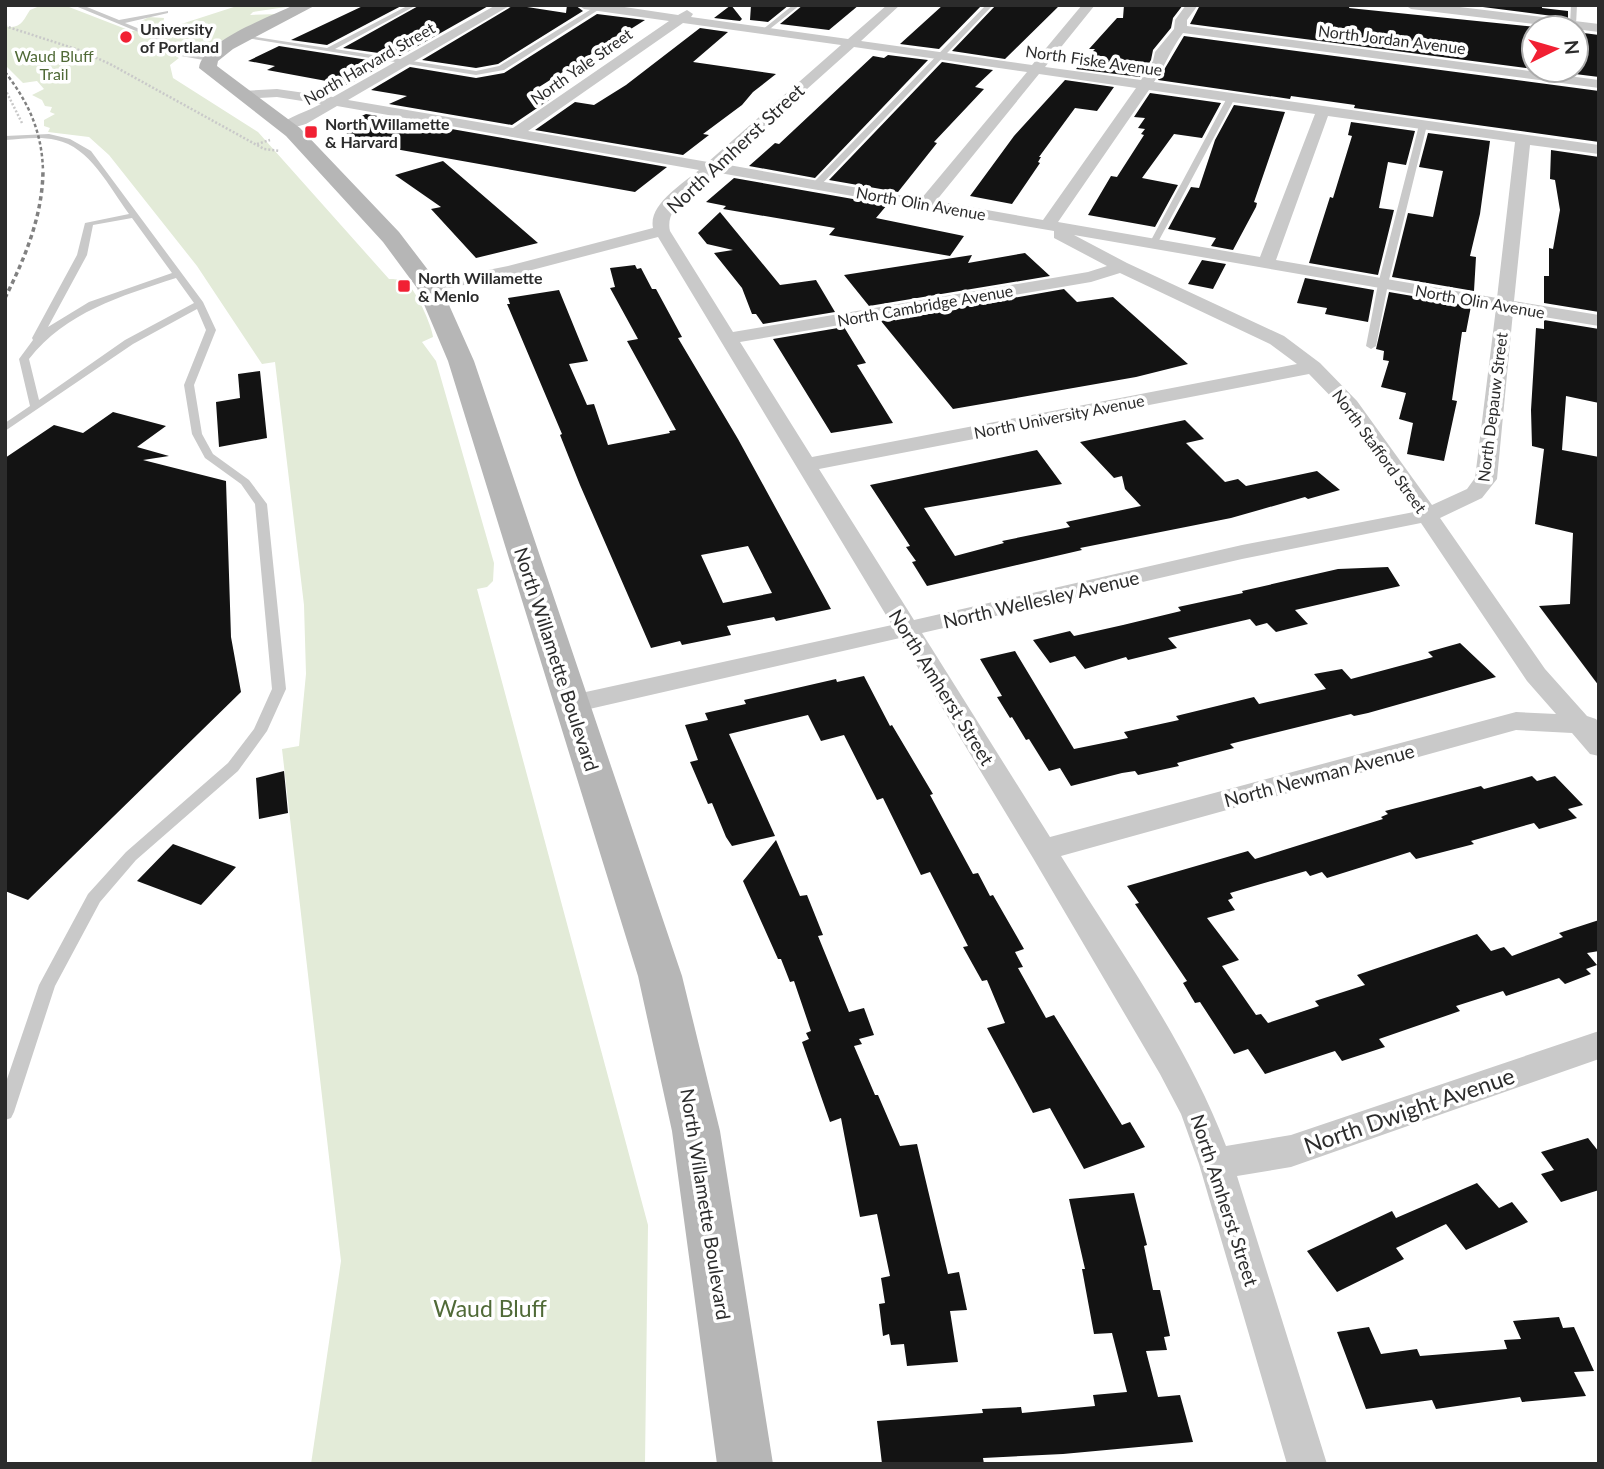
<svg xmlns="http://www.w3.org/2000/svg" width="1604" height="1469" viewBox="0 0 1604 1469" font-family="Lato,sans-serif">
	<rect width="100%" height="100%" fill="#fff"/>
	<path fill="#e3ebd8" d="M42,5L69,7L131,31L143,30L146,26L137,23L149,17L164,18L163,24L172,27L240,5H299L253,12L250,15L280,14L221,41L153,51L170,53L179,58L170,65L173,78L258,132L389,279C394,279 400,279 405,282C415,287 432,326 433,337L422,342L436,361L494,563L493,581L487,587L477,589L648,1225L645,1464H311L341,1261L282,749L299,746L306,674L304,605L275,362L262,364L197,266L109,155L89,137L48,132L50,128L44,126V120L55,114L50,112L52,107L45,106L42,100L32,95L44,89L37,81L23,83L5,65V26C20,30 23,21 30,10Z"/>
	<path fill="#131313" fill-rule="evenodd" d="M365,5H403L327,45L291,40Z
		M420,5H490L400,56L343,48Z
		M514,5L566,13L567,5H575L583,11L498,64L476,68L422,60Z
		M731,5L742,19L740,21L714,18Z
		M751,5H789L768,22L750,20Z
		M803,5H859L829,30L780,24Z
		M943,5H982L939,49L900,44Z
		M996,5H1060L1005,59L952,51Z
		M1124,5H1183L1173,18L1171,28L1153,50L1151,60L1140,77L1076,69L1095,49H1089L1117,18H1123Z
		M1200,5H1350L1349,8L1545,28H1534V69L1190,24Z
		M1467,5H1542V8L1568,11V18Z
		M597,14L645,20L528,94L552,98L512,125L389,104L407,96L371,90L410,67L476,78L504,73Z
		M700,28L728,32L693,62L776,74L753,92L742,105L703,134L709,135L683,155L535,130L575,102L594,105L626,85Z
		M1576,32L1599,35V77L1543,70H1576Z
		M1184,36L1599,91V142L1354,108L1355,105L1291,96L1290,99L1158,80Z
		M279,46L387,63L348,85L267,70L275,66L248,61Z
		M888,55L928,60L815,178L749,166L775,143L779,144L873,56L884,58Z
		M942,62L993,70L975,87L984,89L934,142L937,143L898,192L829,180Z
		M1065,80L1114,87L1097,111L1075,108L1039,157H1041L1038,162L1040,163L1012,204L970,196L1014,136Z
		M1150,93L1221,103L1202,138L1174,134L1142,178L1178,185L1155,227L1088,215L1111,176L1117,177L1144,135L1141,134L1145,129L1138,128L1145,118L1134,117Z
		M1234,105L1285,112L1254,202L1257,203L1256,207L1233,250L1211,246L1216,238L1168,229L1191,187L1199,188L1215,140Z
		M366,114L667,167L635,192L356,142L339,126Z
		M1351,122L1415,131L1406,165L1388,162L1379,208L1394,210L1378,275L1309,263L1330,197L1333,198L1352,136L1348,135Z
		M1428,133L1490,141L1480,214L1470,256L1476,257L1474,291L1392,277L1408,213L1433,217L1443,171L1419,167Z
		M1551,150L1599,157V312L1544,303V276H1549V248L1553,249L1560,210L1555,180L1550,179Z
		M443,161L538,243L476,258L431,209L441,207L395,175Z
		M734,178L887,205L876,218L964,236L950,256L829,235L835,228L723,209L726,206L706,202Z
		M720,212L780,285L816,280L835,312L763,324L756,314H752L742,288L714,253L733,250L707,244L698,233Z
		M1025,253L1050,276L869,306L844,275L972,255L968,263Z
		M1202,260L1226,264L1213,289L1188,284Z
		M635,265L637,269L641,268L652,289H656L682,337L678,338L738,439L831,609L776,621L774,617L727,626L731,635L682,645L680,641L651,648L580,485L560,435L562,434L507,304H510L508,298L559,290L588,361L569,364L587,405L594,404L608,445L670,433L669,431L676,430L627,341L638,339L610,288L615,287L610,268ZM748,546L772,593L723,603L701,555Z
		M1305,278L1374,290L1368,322L1325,314L1327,308L1297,303Z
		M1064,289L1077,302L1113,297L1188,364L1136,377L953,409L881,321Z
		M1389,292L1471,306L1466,332H1462L1452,400L1457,401L1444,461L1407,454L1413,423L1399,419L1406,393L1381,387L1389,361L1383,360L1384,351L1376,349Z
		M1544,320L1599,329V403L1566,396L1562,450L1599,457V686L1539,606L1570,604L1573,533L1535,524L1544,449L1532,446L1531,410L1536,328L1544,329Z
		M844,327L866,363L857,365L893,423L831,433L773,339Z
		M260,371L267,438L219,447L216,402L240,398L238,374Z
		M113,412L166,426L137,447L169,456L143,460L226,481L231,637L241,692L28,900L5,891V458L54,425L83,433Z
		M1185,420L1204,439L1186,443L1225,482L1238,479L1246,486L1317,471L1340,490L1308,499L1305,497L1231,518L1080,548L1082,550L927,586L912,562L916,561L906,547L910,546L870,485L1037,450L1062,484L924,508L955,556L1004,543L1002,541L1070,527L1066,522L1141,506L1125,489L1122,476L1114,478L1080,442Z
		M1388,567L1400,586L1295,610L1308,624L1276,632L1267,623L1256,626L1250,619L1168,638L1177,648L1128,660L1126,657L1085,669L1075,656L1050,663L1033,640L1070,631L1074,636L1123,625L1181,611L1178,607L1243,593L1242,591L1338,569Z
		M1460,643L1496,677L1368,713L1354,716L1351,714L1230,744L1234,748L1177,763L1179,766L1138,775L1135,771L1122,773L1071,786L1060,768L1049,771L1029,739L1026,740L1012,717L1010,718L997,697L1002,696L980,659L1015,651L1074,749L1128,738L1124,732L1179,720L1176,716L1254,697L1259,704L1326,689L1314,674L1342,669L1351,679L1433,657L1428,652Z
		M864,676L890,726L892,725L933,794L930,795L973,874L978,873L990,896L993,895L1024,949L1015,952L1023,967L1018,968L1046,1018L1054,1015L1122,1125L1130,1122L1145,1147L1084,1169L1050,1108L1033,1113L987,1028L1005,1023L987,980L982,981L963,947L968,946L930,872L921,875L883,798L877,800L844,735L821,741L808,715L729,734L775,836L732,846L726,837L712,803L708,804L690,762L698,760L685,725L708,720L705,713L746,704L744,700L836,679L837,682Z
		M284,771L288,813L259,819L256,778Z
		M1532,776L1537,781L1555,776L1583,805L1568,809L1577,818L1539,829L1534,823L1471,841L1474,844L1416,859L1410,852L1327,878L1322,872L1310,876L1306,871L1230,893L1233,898L1228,900L1235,910L1207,918L1239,960L1222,966L1256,1015L1261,1014L1268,1023L1319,1006L1315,1001L1365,985L1357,975L1477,934L1491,951L1504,947L1512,956L1563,937L1559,933L1599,920V951L1587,953L1597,965L1586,969L1591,974L1565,984L1559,978L1506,996L1503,991L1456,1006L1460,1011L1379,1039L1385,1047L1342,1061L1335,1051L1265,1074L1248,1049L1234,1054L1200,1002L1195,1003L1183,983L1187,981L1135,904L1139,903L1127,886L1248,851L1255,859L1383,819L1381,817L1388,814L1385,811L1481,786L1484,789Z
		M776,840L800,896L807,895L823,935L818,936L849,1012L864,1008L874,1035L859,1039L862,1044L854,1046L875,1095H878L900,1146L917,1144L948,1274L959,1272L967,1310L950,1311L958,1362L907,1366L904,1344L891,1345L889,1334L883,1336L879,1304L885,1303L881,1278L890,1276L877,1214L860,1217L841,1118L830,1122L802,1042L809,1039L806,1033L811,1031L794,981L790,982L781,959H778L743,881Z
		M173,844L236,867L201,905L137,881Z
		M1588,1138L1599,1152V1190L1561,1202L1541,1174L1554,1170L1541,1152Z
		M1477,1183L1499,1208L1512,1202L1528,1222L1466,1250L1446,1224L1396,1248L1404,1259L1337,1292L1307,1251L1392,1211L1396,1218Z
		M1134,1193L1147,1245L1144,1246L1153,1290H1160L1170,1336L1164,1337L1167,1350L1146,1351L1158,1397L1180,1395L1193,1442L1063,1454L983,1458L984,1464H882L877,1421L983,1413L982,1409L1021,1407L1022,1413L1095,1406L1093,1395L1127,1392L1112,1333L1094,1334L1082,1269H1085L1069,1199Z
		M1559,1317L1563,1328L1574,1327L1594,1371L1574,1372L1586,1396L1522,1402L1520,1397L1436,1409L1432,1400L1366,1409L1337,1332L1369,1327L1381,1354L1417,1349L1420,1356L1507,1349L1504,1340L1521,1339L1513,1321Z"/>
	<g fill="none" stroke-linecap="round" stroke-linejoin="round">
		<path stroke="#c9c9c9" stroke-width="2.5" stroke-dasharray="2 2" stroke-linecap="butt" d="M5,26L79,50L110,64L264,149L280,151
			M5,89L22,123
			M257,144L270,140"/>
		<path fill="#c9c9c9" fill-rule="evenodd" d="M73,5H82L119,20L168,11V13L125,23L152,34L185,53L213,59L209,61L181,56L148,36Z
			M409,5H417L335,49L476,71L499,66L598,5H606L504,70L476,75L240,37L243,35L327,48Z
			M793,5H800L766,32H762V30Z
			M986,5H993L819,187H813V183Z
			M1571,5H1577L1576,25L1573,27L1570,25Z
			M1228,96L1235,98L1157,244L1150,246L1149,244Z
			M1423,123L1427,125L1388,284L1376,346L1371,349L1366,346L1378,284L1419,125Z
			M49,134L70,139L91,151L203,302L216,330L194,385L202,434L213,454L249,480L267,504L286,689L267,731L238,771L136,860L100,902L55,986L14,1112L11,1118L5,1120V1085L39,985L88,894L126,852L228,763L254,729L272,689L255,504L241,484L205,458L192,434L184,385L206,330L197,309L133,344L5,431V423L30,406L19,359L33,340L32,338L77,255L85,223L129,214C109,187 90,147 56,140C39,136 22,139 5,140V136ZM132,218L172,273L89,302L48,327L87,255L93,225ZM176,278L194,303L125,340L39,400L29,359C66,312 121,296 176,278Z"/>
		<path fill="#c9c9c9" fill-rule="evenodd" d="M496,5H511L348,100L513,128L669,21L584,9L578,5H611L678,15L687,10L693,14L691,17L848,39L887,5H900L861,41L1032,65L1082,5H1095L1045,67L1141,80L1153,61L1155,52L1174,29L1175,20L1186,5H1198L1187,20V26L1599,80V88L1183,33C1171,49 1165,66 1154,82L1599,145V154L1530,145L1514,301L1599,315V326L1513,312L1497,479L1482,498L1440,518L1545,669L1587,716L1596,719L1599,723V756L1590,754L1572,733L1516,730L1061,856C1119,950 1187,1043 1226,1146L1291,1135L1599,1031V1059L1291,1167L1237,1176L1327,1464H1287L1199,1164L1181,1114L1160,1074L1033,858L900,638L572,713L563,710L559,704L563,698L572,695L892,625L658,237L509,276L429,292L420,287L423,283L508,266L653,228C648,204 684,183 699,170L337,106L306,124L285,130L278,126C288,117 308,111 321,104L277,97L243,99L236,95L243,91L277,89L333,97ZM683,23L841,45L708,162L528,131ZM854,47L1027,72L921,199L723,164ZM1039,74L1136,88L1043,220L936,201ZM1149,90L1315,114L1260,257L1058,222ZM1328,116L1515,142L1497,298L1276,260ZM714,172L1054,231V238L1107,266L1088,272L733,332L670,231C664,206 698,187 714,172ZM1074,235L1496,308L1475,478L1467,489L1432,505L1357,401L1320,363L1284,336L1127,263ZM1120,273L1270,344L1297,364L812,457L740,342L1091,282ZM1309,374L1343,409L1414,512L1242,545L914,620L819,469ZM1421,523L1527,681L1556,714L1516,712L1050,837L922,633L1242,559Z
			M1405,5H1443L1599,24V32L1411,9Z"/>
		<path fill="#b6b6b6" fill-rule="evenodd" d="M294,5H316L233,49L218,61L217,66L300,128L399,232L441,287L474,361L682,976L720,1131L773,1464H717L672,1131L638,976L448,361L417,288L383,242L286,136L199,68C202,41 270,17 294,5Z"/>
		<path stroke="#818181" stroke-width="2.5" stroke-dasharray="3.5 2.5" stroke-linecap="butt" d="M5,72C29,103 42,132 43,171"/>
		<path stroke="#818181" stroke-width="3.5" stroke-dasharray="4.5 3.5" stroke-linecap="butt" d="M5,298C25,258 43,215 43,169"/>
	</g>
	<g fill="#f12033" stroke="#fff" stroke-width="2.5">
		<circle cx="126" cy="37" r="7"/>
		<rect x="304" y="125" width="14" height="14" rx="3.5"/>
		<rect x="397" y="279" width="14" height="14" rx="3.5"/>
	</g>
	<g text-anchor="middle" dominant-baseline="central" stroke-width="7" stroke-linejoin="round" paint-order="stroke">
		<g font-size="16" font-weight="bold" fill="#2c2c2c" stroke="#fff" text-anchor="start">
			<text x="140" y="28">University<tspan x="140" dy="18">of Portland</tspan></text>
			<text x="325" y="123">North Willamette<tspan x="325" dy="18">&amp; Harvard</tspan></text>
			<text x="418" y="277">North Willamette<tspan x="418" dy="18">&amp; Menlo</tspan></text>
		</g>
		<g font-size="16" fill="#2c2c2c" stroke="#fff">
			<text transform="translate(1392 39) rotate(7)">North Jordan Avenue</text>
			<text transform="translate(1094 60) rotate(8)">North Fiske Avenue</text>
			<text transform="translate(369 63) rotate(-30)">North Harvard Street</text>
			<text transform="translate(581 66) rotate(-35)">North Yale Street</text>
			<text transform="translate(921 203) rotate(10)">North Olin Avenue</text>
			<text transform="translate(1480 301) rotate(10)">North Olin Avenue</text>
			<text transform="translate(925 305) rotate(-10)">North Cambridge Avenue</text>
			<text transform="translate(1492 407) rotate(-83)">North Depauw Street</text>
			<text transform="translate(1059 416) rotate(-11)">North University Avenue</text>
			<text transform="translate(1380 451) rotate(54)">North Stafford Street</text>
		</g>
		<g font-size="16" fill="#506a37" stroke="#fff">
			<text x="54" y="55">Waud Bluff<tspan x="54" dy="18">Trail</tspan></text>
		</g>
		<g font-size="19" fill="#2c2c2c" stroke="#fff">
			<text transform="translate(735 148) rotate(-43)">North Amherst Street</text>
			<text transform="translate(1041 599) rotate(-13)">North Wellesley Avenue</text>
			<text transform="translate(557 659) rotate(72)">North Willamette Boulevard</text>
			<text transform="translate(942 687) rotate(58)">North Amherst Street</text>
			<text transform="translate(1319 775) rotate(-15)">North Newman Avenue</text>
			<text transform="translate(1225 1200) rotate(72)">North Amherst Street</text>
			<text transform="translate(706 1204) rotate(81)">North Willamette Boulevard</text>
		</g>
		<g font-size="23" fill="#2c2c2c" stroke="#fff">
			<text transform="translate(1409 1110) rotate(-19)">North Dwight Avenue</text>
		</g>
		<g font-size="23" fill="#506a37" stroke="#fff">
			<text x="490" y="1308">Waud Bluff</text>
		</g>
	</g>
	<rect width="1604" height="1469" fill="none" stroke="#2c2c2c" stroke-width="14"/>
	<g transform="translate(1555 49) rotate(85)"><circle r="33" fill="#ffffff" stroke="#ababab" stroke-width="2"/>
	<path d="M0-5L12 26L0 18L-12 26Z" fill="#f12033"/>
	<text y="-10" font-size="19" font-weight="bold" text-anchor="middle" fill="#2c2c2c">N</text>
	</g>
</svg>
